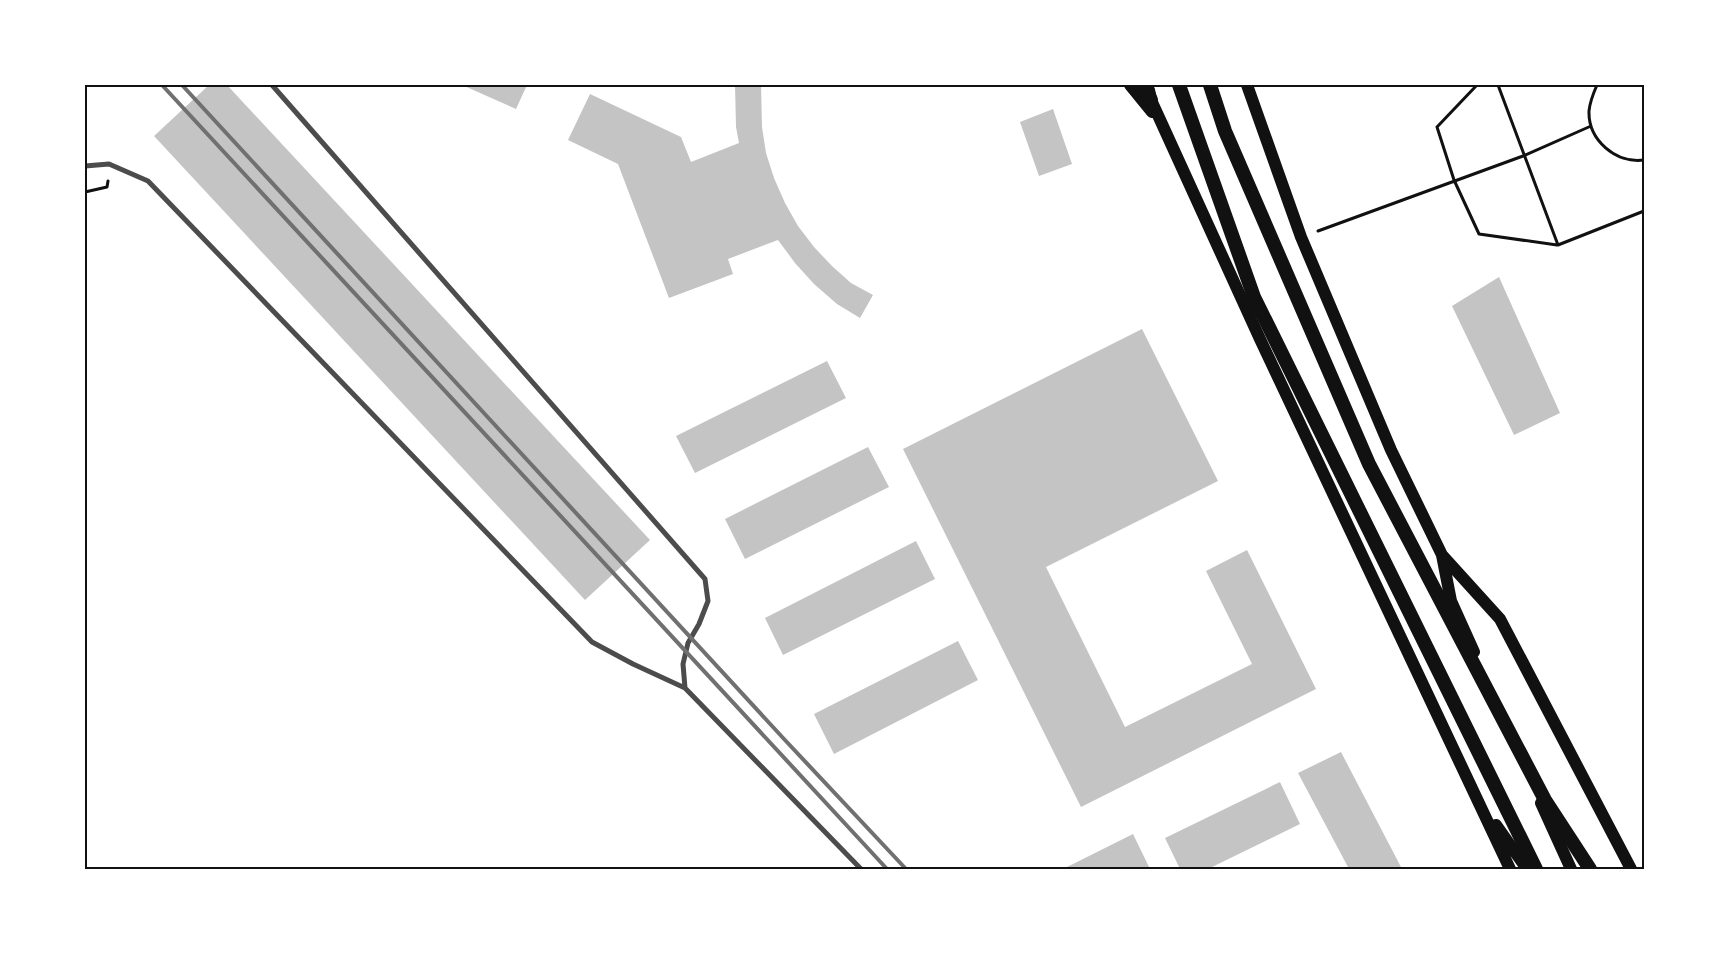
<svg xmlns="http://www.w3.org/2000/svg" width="1729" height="954" viewBox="0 0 1729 954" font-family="'Fira Sans',sans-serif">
	<rect width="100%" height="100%" fill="#fff"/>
	<path fill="#c4c4c4" d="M209,85H227L650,540L585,600L154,136Z
		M462,85H527L516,109Z
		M735,85H761L762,127L766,153L774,178L785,203L798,226L814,247L832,266L851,283L873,295L860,318L837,304L814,284L795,263L778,240L728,259L733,274L669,298L618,164L568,140L590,94L681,137L691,162L739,143L736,127Z
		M1053,109L1072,164L1039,176L1020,122Z
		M1499,277L1560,413L1514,435L1452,306Z
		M1142,329L1218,481L1046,567L1125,727L1252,664L1206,571L1247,550L1316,689L1081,807L903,449Z
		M827,361L846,398L695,473L676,436Z
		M868,447L889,487L745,559L725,519Z
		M916,541L935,579L783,655L765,618Z
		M958,641L978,680L834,754L814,714Z
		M1341,752L1402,869H1349L1298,773Z
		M1280,782L1300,824L1208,869H1180L1165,838Z
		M1133,834L1150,869H1063Z"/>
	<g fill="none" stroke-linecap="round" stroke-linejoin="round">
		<path stroke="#111" stroke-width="3" d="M1477,85L1437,127L1454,180L1479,234L1557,245
			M1498,85L1558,245L1644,211
			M1597,85C1593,94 1590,101 1589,111C1588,140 1616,164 1644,160
			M85,192L107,187L108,181
			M1318,231L1523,156L1591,126"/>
		<path stroke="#4c4c4c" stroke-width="5" d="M272,85L705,579L708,601L699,624L688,643L683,664L685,688
			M85,166L109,164L148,181L592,642L633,664L685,688L861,869"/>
		<path stroke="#111" stroke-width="12" d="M1130,85L1152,112
			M1247,85L1301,237L1391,450L1442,555L1500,619L1631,869
			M1149,90L1151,100L1162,124L1260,339L1510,869
			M1442,555L1451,601L1474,652
			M1541,803L1571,869
			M1496,825L1527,869"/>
		<path stroke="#111" stroke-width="14" d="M1145,85L1151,100
			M1179,85L1254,297L1536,869
			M1210,85L1225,131L1369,464L1545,800L1590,869"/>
		<path stroke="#707070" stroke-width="4" d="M162,85L887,869
			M182,85L784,739L906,869"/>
	</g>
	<rect width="1729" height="954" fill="none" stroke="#ffffff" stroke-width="172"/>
	<rect x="86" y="86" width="1557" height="782" fill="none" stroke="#111" stroke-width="2"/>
</svg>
